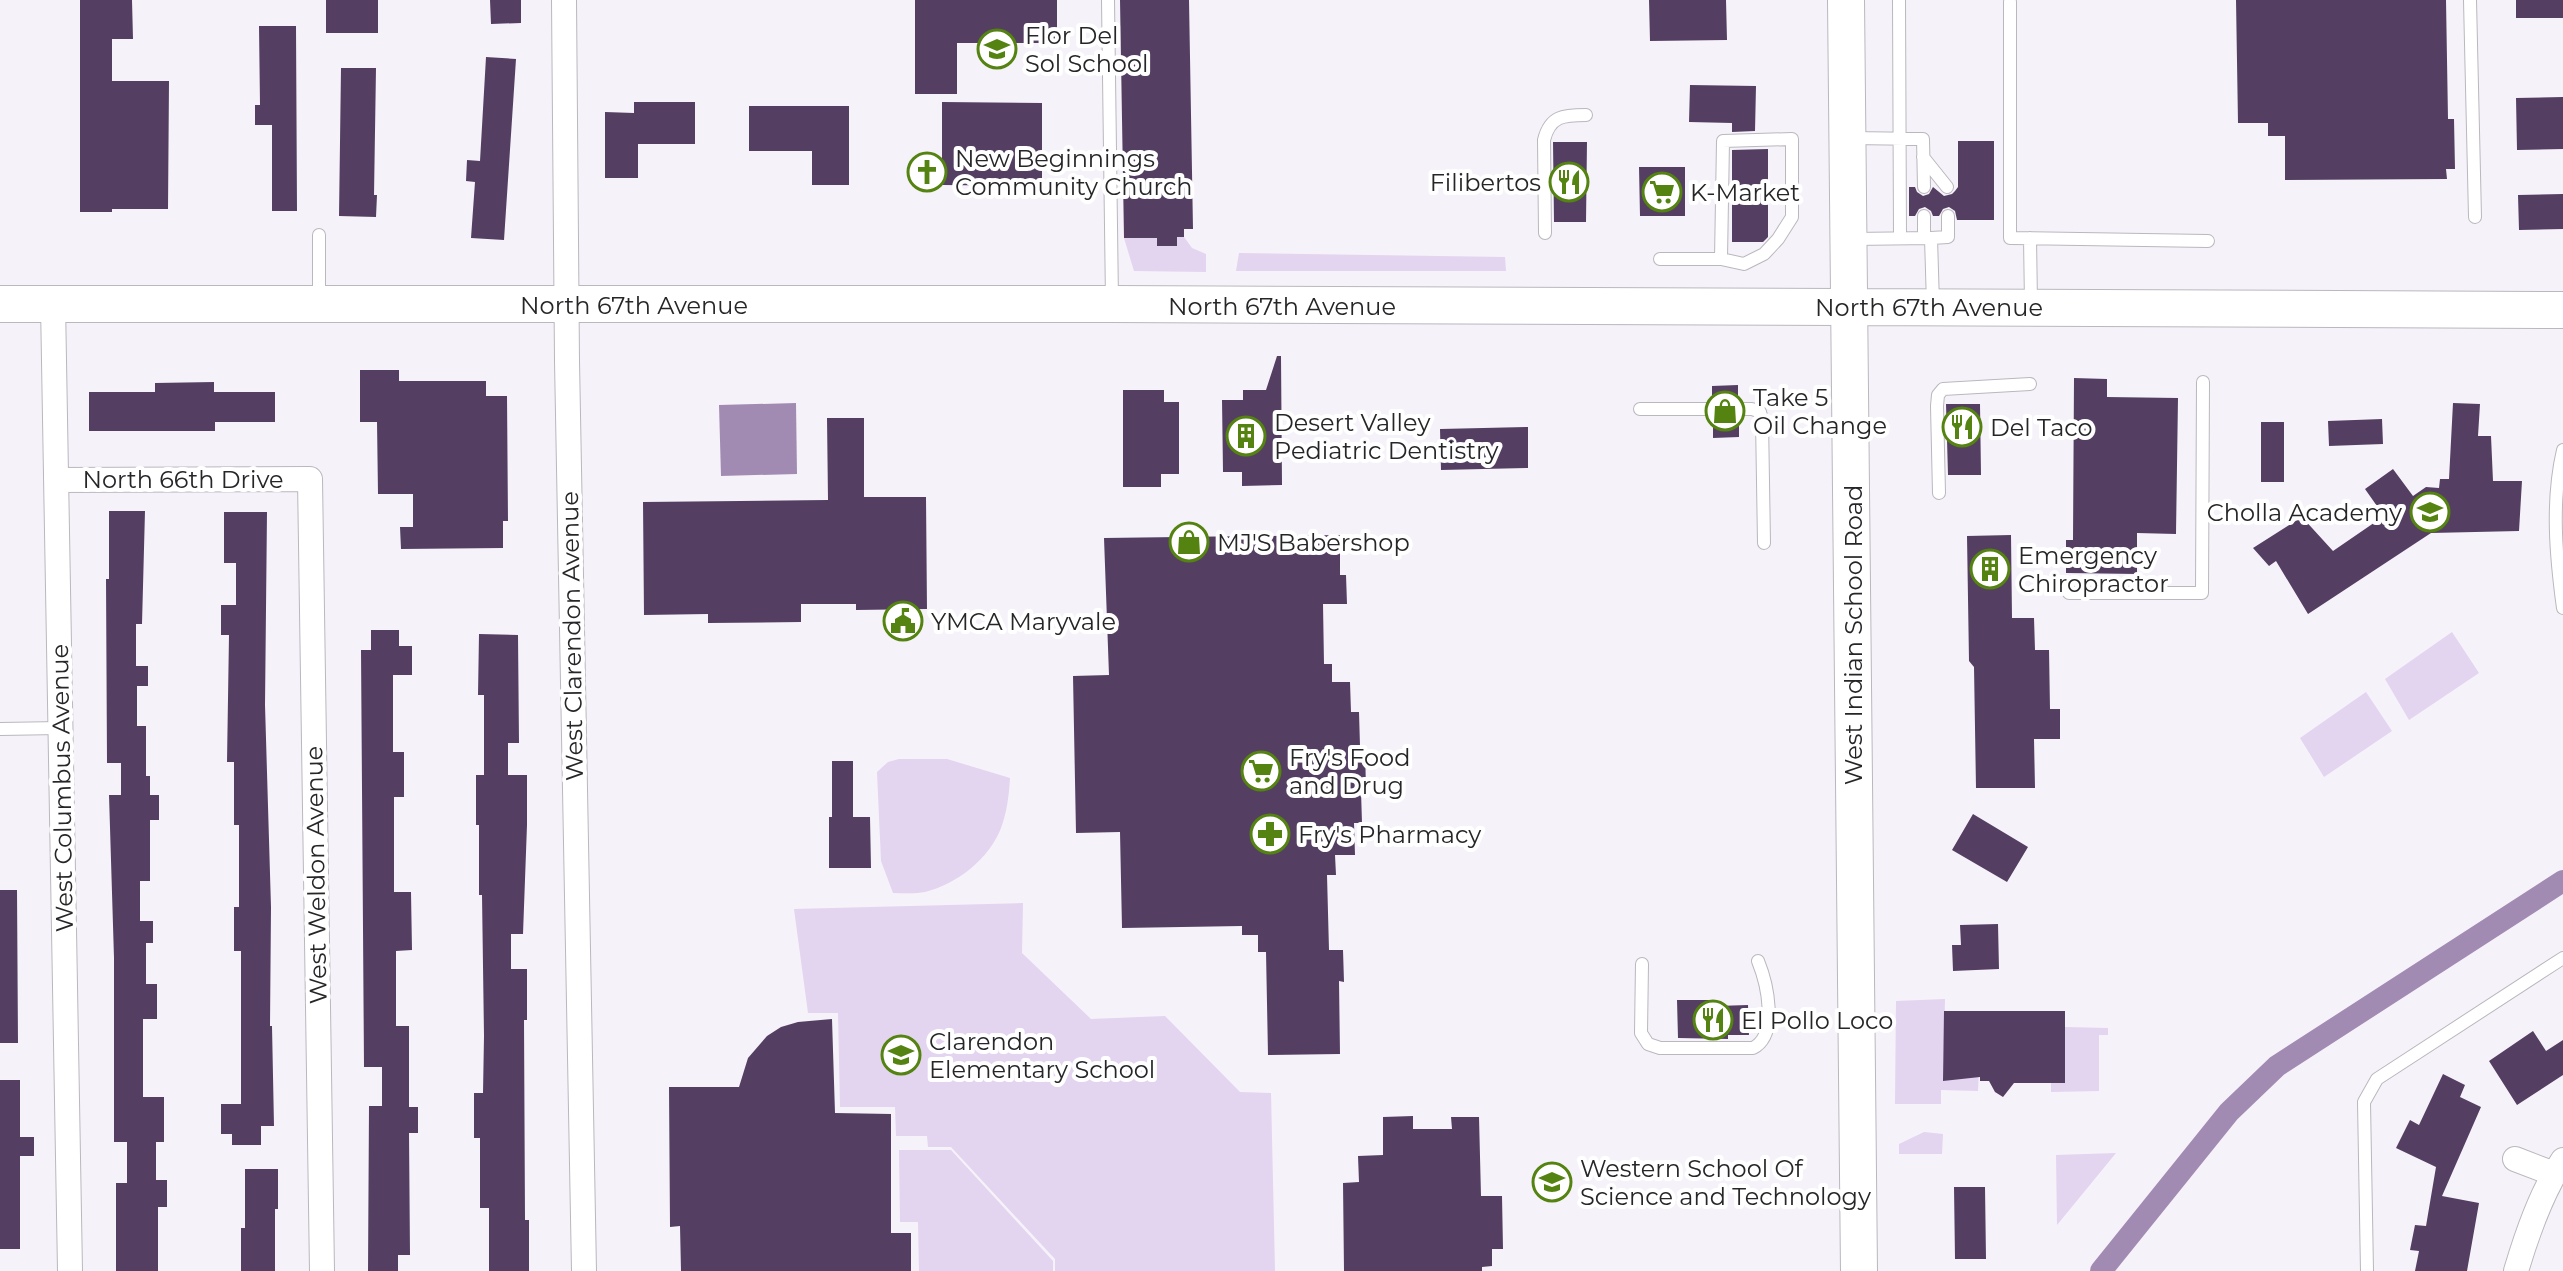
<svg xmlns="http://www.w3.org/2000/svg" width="2563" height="1271" viewBox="0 0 2563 1271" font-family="Montserrat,sans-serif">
	<rect width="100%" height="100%" fill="#f6f2f9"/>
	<path fill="#e3d4f0" d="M1177,237H1184L1192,248L1206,254V272L1134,271L1124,238H1157L1158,246H1177Z
		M1239,253L1505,257L1506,271H1236Z
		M2452,632L2479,673L2409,720L2385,679Z
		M2366,692L2392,731L2324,777L2300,738Z
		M899,759H947L1010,778C1009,795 1007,812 1001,828C989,859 957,884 925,892C915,894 904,893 893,893L881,861L877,772L888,762Z
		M1023,903L1022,953L1091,1019L1165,1016L1240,1092L1271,1093L1275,1271H1055V1259L951,1147H928L927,1136H896L895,1107H840L838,1013H808L794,909Z
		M1945,999L1943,1081L1979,1068L1978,1091L1941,1090V1104H1895L1896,1001Z
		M2065,1027L2108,1028V1035H2099V1091L2051,1092V1083H2065Z
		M1924,1132L1943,1134L1942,1154H1899V1144Z
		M899,1150H951L1053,1261V1271H919L918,1222H900Z
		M2116,1153L2057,1225L2056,1155Z"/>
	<path fill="#a28bb3" d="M796,403L797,474L721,476L719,405Z"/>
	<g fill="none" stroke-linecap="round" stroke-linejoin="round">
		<path stroke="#a28bb3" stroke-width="22" d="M2101,1271L2229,1112L2277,1066L2563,881"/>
	</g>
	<path fill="#543f63" d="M80,0H132L133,39H112V81H169L168,209H112V212H80Z
		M326,0H378V33H326Z
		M490,0H521V23L491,24Z
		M915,0H1057V43H957V94H915Z
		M1120,0H1189L1193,229H1184V237H1177V246H1157V238H1124Z
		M1649,0H1726L1727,40L1650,41Z
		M2236,0H2446L2448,119H2454L2455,169H2446L2447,179L2285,180V136H2268V123H2238Z
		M2516,0H2563V18H2516Z
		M259,26H296L297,211H272V125H255V105H260Z
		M486,57L516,59L504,240L471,238L475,182L466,181L467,160L480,161Z
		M341,68H376L374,195H377L376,217L339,216Z
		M1690,85L1756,86L1755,131L1732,132V123L1689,122Z
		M2563,97V149L2517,150L2516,98Z
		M634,102H695V144H638V178H605V112L634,113Z
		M942,102L1042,103V186L942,185Z
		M749,106H849V185H812V151H749Z
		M1958,141H1994V220H1957L1955,211L1949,207L1943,209L1939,216H1933L1931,211L1925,207L1919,209L1915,216H1909V187H1915L1917,192L1923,196L1929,194L1933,187L1944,196L1952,194L1955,191L1958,187Z
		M1553,142H1587L1586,222H1554Z
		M1768,149V237L1763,242H1732V150Z
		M1639,167H1685V216H1640Z
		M2563,194V229L2519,230L2518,195Z
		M1277,356H1281L1282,485L1242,486V472H1223L1222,400H1243V390H1266Z
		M360,370H399V381H486V396H507L508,521H503V548L401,549L400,527H413V494H378L377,422H360Z
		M2074,378L2107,379V397L2178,398L2176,534L2137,533V574L2066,573V540H2073Z
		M214,382V392H275V422H215V431H89V392H155V383Z
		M1738,385V400L1730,402L1726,410L1730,416L1739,418V437L1713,438V417L1718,408L1712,401V386Z
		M1123,390H1164V402H1179V474H1161V487H1123Z
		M2453,403L2480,404L2478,436H2491L2493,481H2522L2519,531L2431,533L2308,614L2276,561L2269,566L2253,548L2302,517L2333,551L2384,516L2365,489L2393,469L2413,496L2426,487L2439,488L2440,479H2449Z
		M1946,404H1980L1981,475H1948Z
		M827,418H864V497H926L927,609L856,610V604H801V622L708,623V614L644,615L643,502L828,500Z
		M2382,419L2383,444L2329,446L2328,421Z
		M2261,422H2284V482H2261Z
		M1528,427V468L1441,470L1440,429Z
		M109,511H145L142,624H136V666H148V686H137V726H146V776H150V795H159V820H150V881H140V921H153V943H146V984H157V1019H143V1097H164V1142H156V1180H167V1207H158V1271H116V1183H127V1142H114V958L109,795H121V763H107L106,579H109Z
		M224,512H267L265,705L271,907L270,1026H272L274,1126H261V1145H232V1134H221V1104H241V951H234V907H239V825H234V762H227L229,635H221V605H236V563H224Z
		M1340,535V575H1346L1347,604H1323L1324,664H1332V682H1350L1351,712H1359L1360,746H1365L1366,791H1361L1362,823H1354L1355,855H1335L1336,875H1327L1329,950H1343L1344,982L1339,981L1340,1054L1268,1055L1266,952H1258V935H1242V926L1122,928L1120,832L1076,833L1073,676L1109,675L1104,538Z
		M2011,535L2012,618H2034L2035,650H2049L2050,709H2060V739H2034L2035,788H1976L1974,667L1969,661L1967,536Z
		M371,630H399V646H412V675H393V752H404V797H394V892H411L412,950L396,951V1026H409V1107H418V1133H409L410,1255H398V1271H368L369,1106H382V1067H364L361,650H371Z
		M479,634L518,635L519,743H508V775H527V825L523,934H511V969H527V1020H524L525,1220H529V1271H489V1208H480V1138H474V1093H483L484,1036L482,895H479V825H476V775H484V695H478Z
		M832,761H853V817H870L871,868H829V817H832Z
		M1973,814L2028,847L2007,882L1952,850Z
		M0,890H17L18,1043H0Z
		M1998,924L1999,969L1953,971L1952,945H1961L1960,925Z
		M1677,1000H1717V1006L1748,1005L1749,1035H1728V1039L1678,1038Z
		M1944,1011H2065V1083H2014L2003,1097L1995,1092L1989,1081H1980V1077L1943,1081Z
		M832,1019L835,1113L891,1114V1233H911V1271H681L680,1226L670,1227L669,1087H739L748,1058L767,1036L781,1027L798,1022Z
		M2533,1031L2546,1051L2563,1040V1075L2517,1105L2489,1061Z
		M2443,1074L2465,1085L2460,1097L2481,1107L2442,1196L2479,1203L2467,1271H2415L2419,1251L2410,1250L2415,1225L2426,1226L2436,1167L2396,1148L2410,1120L2419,1125Z
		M0,1080H20V1137H34V1156H20V1249H0Z
		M1413,1116V1129H1452L1451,1117H1479L1481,1196H1502L1503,1249H1492V1266L1482,1267V1271H1344L1343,1183L1359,1182L1358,1156L1383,1155V1117Z
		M245,1169H278V1209H275V1271H241V1228H245Z
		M1954,1187H1985L1986,1259H1955Z"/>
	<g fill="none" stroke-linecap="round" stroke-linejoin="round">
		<g stroke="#bab7bd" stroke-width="14">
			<path id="lane" d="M1108,0L1112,301
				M1899,0L1900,238
				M2470,0L2475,217
				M2010,2V238L2208,241
				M1851,138L1923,139L1924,187
				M1923,157L1947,187
				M1924,216V238
				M1545,233L1544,140C1550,116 1563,115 1586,115
				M319,235V301
				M1931,238L1948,237V216
				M2030,238L2031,303
				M1852,239L1931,238L1933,304
				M1660,259H1721L1744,264L1764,254L1778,239L1792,217V139L1723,141L1721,259
				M1640,409H1709
				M1735,409H1752L1760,412L1762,420L1764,543
				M2563,450C2551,501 2556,557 2563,608
				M1939,493L1937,406L1938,395L1943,389L2030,384
				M2069,593H2202L2203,382
				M0,729L60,728
				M1642,964L1641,1033L1648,1044L1660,1048H1753C1779,1035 1767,983 1758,961
				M2367,1271L2364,1102L2377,1079L2563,958"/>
		</g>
		<g stroke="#bab7bd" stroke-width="26">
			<path id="street" d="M564,0L567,361L584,1271
				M53,304L70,1271
				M56,480L310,479L322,1271
				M2515,1159L2554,1174
				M2516,1271C2527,1234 2541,1193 2563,1160"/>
		</g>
		<g stroke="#bab7bd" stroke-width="38">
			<path id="secondary" d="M1846,0L1859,1271
				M0,304H1112L2563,310"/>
		</g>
		<use href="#lane" stroke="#fff" stroke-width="12"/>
		<use href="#street" stroke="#fff" stroke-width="24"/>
		<use href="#secondary" stroke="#fff" stroke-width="36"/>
	</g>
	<defs>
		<g id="school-ring" transform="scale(2)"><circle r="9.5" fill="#fff" stroke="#558311" stroke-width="1.5"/><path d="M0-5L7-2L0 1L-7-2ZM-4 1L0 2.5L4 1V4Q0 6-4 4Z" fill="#558311"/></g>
		<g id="church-ring" transform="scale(2)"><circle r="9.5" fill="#fff" stroke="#558311" stroke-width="1.5"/><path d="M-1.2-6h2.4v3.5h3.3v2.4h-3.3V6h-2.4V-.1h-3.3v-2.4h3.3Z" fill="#558311"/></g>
		<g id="restaurant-ring" transform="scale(2)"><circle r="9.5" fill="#fff" stroke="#558311" stroke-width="1.5"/><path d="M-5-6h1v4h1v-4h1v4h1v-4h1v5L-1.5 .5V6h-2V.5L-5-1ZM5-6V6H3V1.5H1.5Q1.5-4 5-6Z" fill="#558311"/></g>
		<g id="supermarket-ring" transform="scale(2)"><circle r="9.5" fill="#fff" stroke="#558311" stroke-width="1.5"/><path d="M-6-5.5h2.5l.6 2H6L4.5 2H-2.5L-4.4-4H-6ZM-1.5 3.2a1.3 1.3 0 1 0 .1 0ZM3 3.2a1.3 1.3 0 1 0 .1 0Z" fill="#558311"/></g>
		<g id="shop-ring" transform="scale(2)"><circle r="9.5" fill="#fff" stroke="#558311" stroke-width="1.5"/><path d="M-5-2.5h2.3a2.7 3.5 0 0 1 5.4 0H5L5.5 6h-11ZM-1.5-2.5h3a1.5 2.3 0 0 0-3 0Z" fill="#558311"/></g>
		<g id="building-ring" transform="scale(2)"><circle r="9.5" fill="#fff" stroke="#558311" stroke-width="1.5"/><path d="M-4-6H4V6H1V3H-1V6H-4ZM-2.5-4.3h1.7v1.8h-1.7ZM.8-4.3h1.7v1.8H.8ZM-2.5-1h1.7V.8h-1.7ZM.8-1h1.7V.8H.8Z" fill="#558311"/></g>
		<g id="civic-ring" transform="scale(2)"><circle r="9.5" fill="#fff" stroke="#558311" stroke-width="1.5"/><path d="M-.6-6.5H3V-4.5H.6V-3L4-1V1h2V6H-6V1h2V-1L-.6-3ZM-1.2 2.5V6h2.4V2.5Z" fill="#558311"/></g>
		<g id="pharmacy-ring" transform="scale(2)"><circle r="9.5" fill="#fff" stroke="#558311" stroke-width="1.5"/><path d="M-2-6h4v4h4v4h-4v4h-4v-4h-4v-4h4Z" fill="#558311"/></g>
		<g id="university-ring" transform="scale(2)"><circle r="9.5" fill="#fff" stroke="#558311" stroke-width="1.5"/><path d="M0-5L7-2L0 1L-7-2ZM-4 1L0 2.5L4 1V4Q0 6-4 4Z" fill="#558311"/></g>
	</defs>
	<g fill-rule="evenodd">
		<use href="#school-ring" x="997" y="49"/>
		<use href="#church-ring" x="927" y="172"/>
		<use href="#restaurant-ring" x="1569" y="182"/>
		<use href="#supermarket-ring" x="1662" y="192"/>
		<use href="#shop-ring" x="1725" y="411"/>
		<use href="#restaurant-ring" x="1962" y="427"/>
		<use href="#building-ring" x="1246" y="436"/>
		<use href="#school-ring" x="2430" y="512"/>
		<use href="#shop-ring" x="1189" y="542"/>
		<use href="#building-ring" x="1990" y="569"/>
		<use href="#civic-ring" x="903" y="621"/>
		<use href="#supermarket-ring" x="1261" y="771"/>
		<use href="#pharmacy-ring" x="1270" y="834"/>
		<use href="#restaurant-ring" x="1713" y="1020"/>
		<use href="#school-ring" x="901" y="1055"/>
		<use href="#university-ring" x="1552" y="1182"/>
	</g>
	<g text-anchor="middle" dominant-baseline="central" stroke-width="8" stroke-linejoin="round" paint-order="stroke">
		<g font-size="24" fill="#262528" stroke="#fff" text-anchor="start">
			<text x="1025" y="35">Flor Del<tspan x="1025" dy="28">Sol School</tspan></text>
			<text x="955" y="158">New Beginnings<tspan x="955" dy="28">Community Church</tspan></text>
			<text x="1541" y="182" text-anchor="end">Filibertos</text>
			<text x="1690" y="192">K-Market</text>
			<text x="1753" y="397">Take 5<tspan x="1753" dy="28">Oil Change</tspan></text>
			<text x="1274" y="422">Desert Valley<tspan x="1274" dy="28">Pediatric Dentistry</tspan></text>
			<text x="1990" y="427">Del Taco</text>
			<text x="2402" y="512" text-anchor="end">Cholla Academy</text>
			<text x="1217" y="542">MJ'S Babershop</text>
			<text x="2018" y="555">Emergency<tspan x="2018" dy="28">Chiropractor</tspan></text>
			<text x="931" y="621">YMCA Maryvale</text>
			<text x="1289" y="757">Fry's Food<tspan x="1289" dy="28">and Drug</tspan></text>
			<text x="1298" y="834">Fry's Pharmacy</text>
			<text x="1741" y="1020">El Pollo Loco</text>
			<text x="929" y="1041">Clarendon<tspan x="929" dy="28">Elementary School</tspan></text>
			<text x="1580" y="1168">Western School Of<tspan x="1580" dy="28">Science and Technology</tspan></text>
		</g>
		<g font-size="24" fill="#262528" stroke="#fff">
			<text x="634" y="305">North 67th Avenue</text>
			<text x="1282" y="306">North 67th Avenue</text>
			<text x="1929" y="307">North 67th Avenue</text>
			<text x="183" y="479">North 66th Drive</text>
			<text transform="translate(1853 635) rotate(-90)">West Indian School Road</text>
			<text transform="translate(572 636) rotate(-91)">West Clarendon Avenue</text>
			<text transform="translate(62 788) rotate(-91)">West Columbus Avenue</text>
			<text transform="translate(316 875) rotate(-91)">West Weldon Avenue</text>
		</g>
	</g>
</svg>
